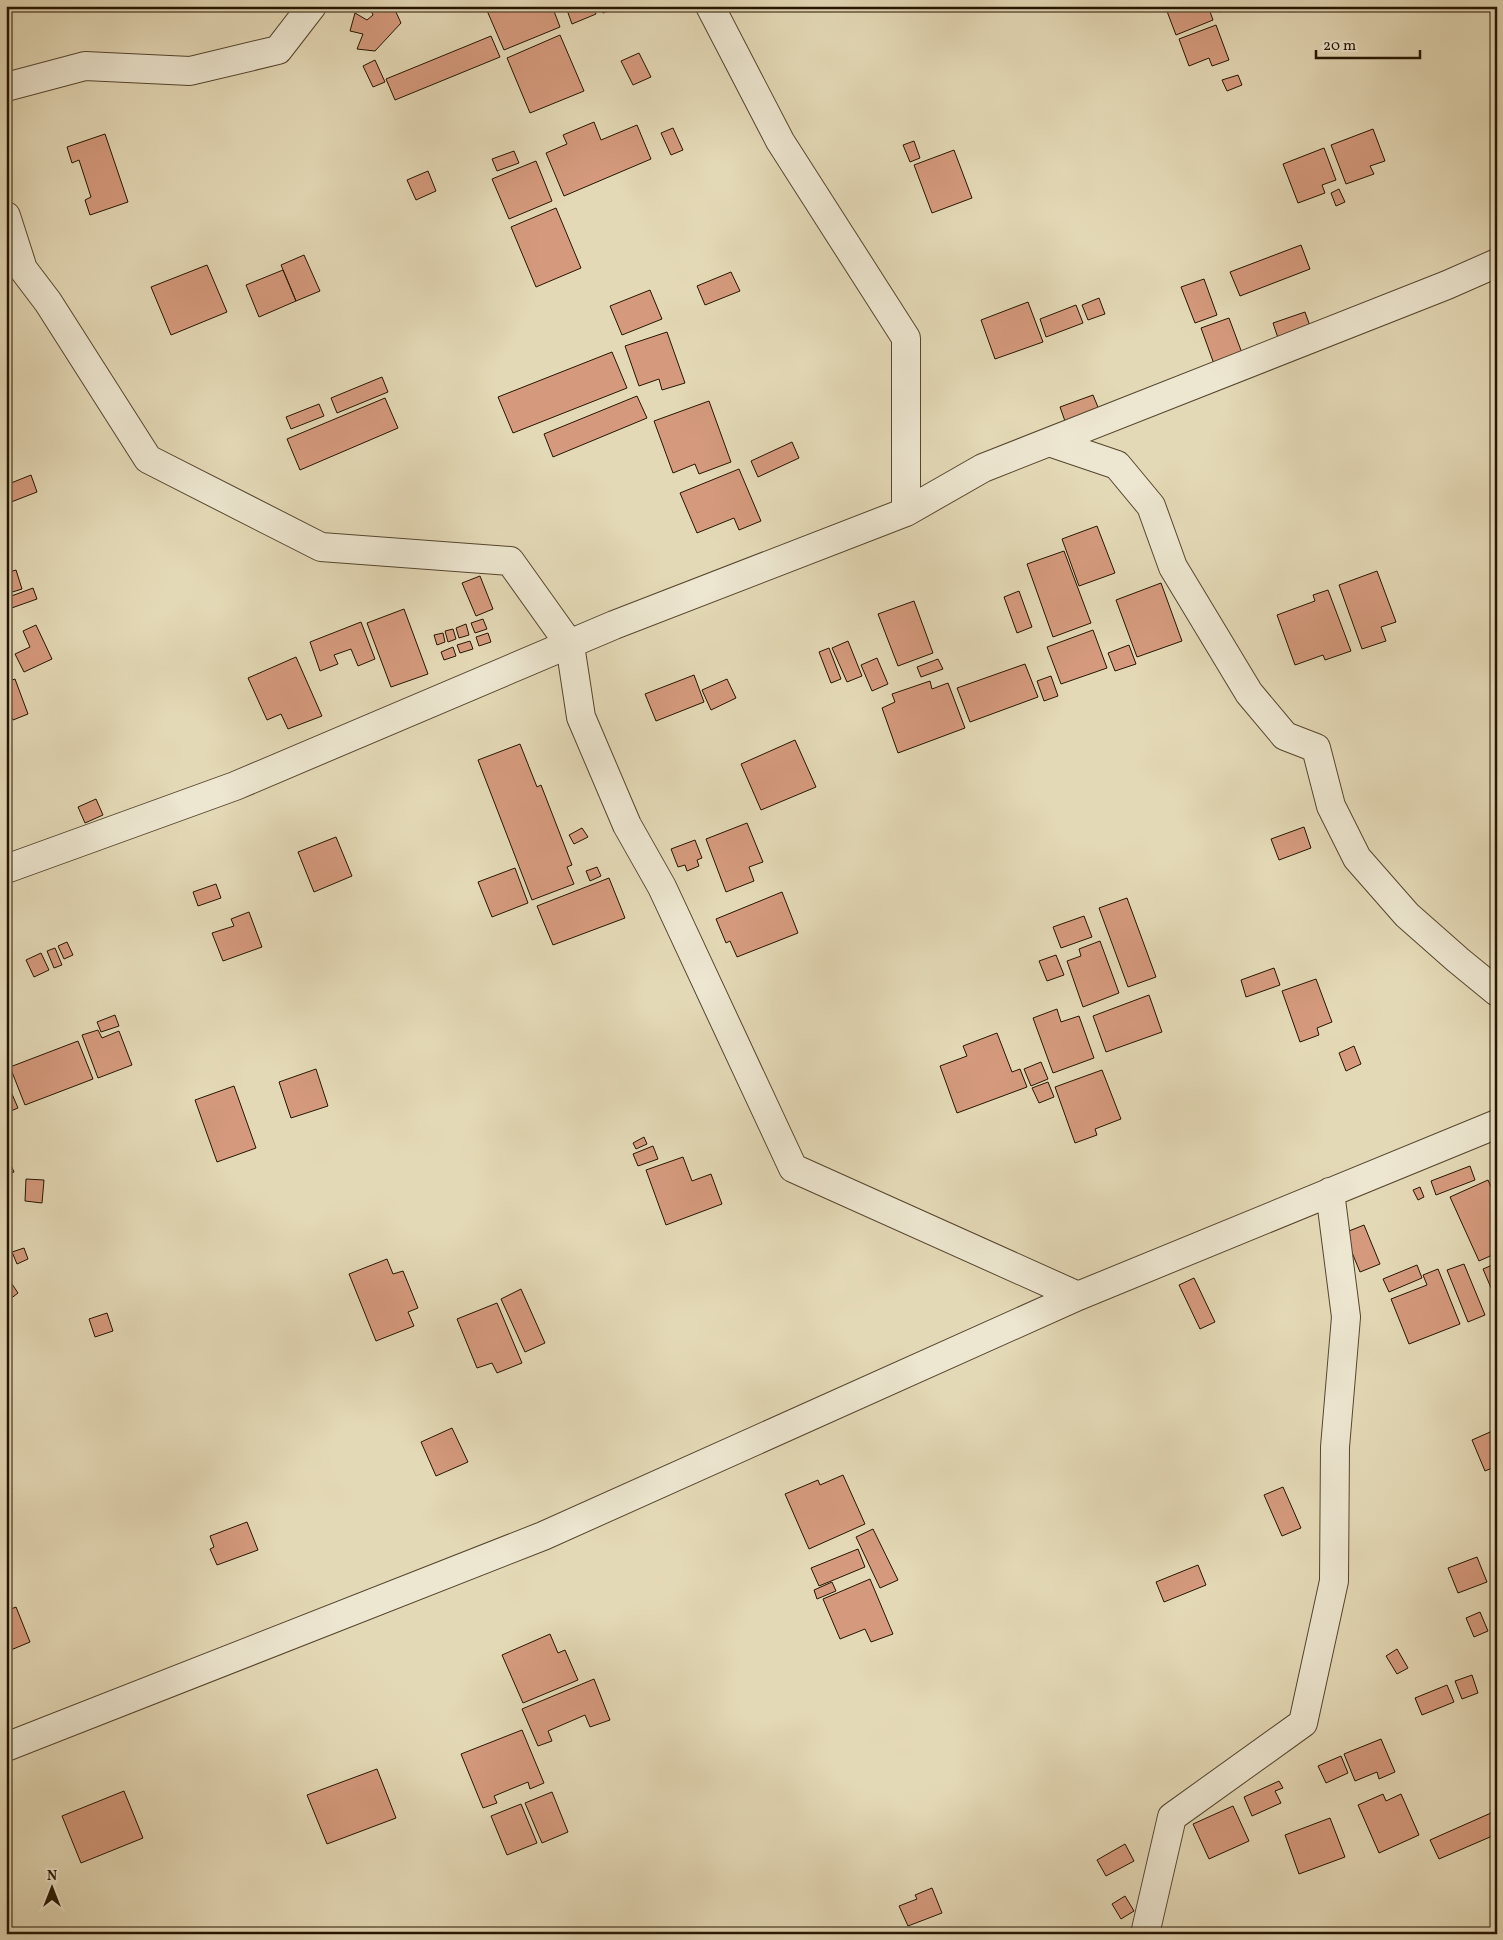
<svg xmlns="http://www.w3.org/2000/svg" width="1503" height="1940" viewBox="0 0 1503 1940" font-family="Vollkorn,serif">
	<rect width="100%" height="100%" fill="#e4d9b6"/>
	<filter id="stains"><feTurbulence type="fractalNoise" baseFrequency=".004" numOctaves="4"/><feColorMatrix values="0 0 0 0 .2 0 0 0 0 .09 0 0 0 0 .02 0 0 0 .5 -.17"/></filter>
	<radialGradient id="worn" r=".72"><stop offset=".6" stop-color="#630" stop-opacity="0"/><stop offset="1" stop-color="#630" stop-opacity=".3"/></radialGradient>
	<path fill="#d59a7d" stroke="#251500" d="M369,6H387L395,10L401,23L375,51L357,49L363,34L350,31L355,13L367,20L373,15Z
		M485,6H552L560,27L504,50Z
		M578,6H592L596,14L572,24L567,10Z
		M600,6H620L603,13Z
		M1165,6H1208L1213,20L1176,35Z
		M1217,6H1233L1220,12Z
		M1216,25L1229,60L1212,66L1209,58L1189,66L1179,39Z
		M560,35L584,91L530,113L507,58Z
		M491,36L500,57L395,100L386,79Z
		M639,53L651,77L633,85L621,61Z
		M375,60L385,82L373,87L363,66Z
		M1238,75L1242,85L1227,91L1222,80Z
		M594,122L601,140L637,125L651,159L564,196L546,153L567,144L563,135Z
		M673,128L683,150L671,155L661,133Z
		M1373,129L1385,161L1370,166L1374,174L1346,184L1331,145Z
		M105,134L128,202L90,215L85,200L91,197L79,160L72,163L67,147Z
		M914,141L920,158L910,162L903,145Z
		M1324,148L1336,180L1322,185L1325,193L1298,203L1283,164Z
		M954,150L972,198L932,213L914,165Z
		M514,151L519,163L497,171L492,159Z
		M536,161L552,201L509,219L492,179Z
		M428,171L436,191L416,200L407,180Z
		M1339,189L1345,202L1336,206L1331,193Z
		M556,208L581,268L536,287L511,227Z
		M1301,245L1310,269L1240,296L1230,272Z
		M304,255L320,291L296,301L281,265Z
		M207,265L227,312L171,335L151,287Z
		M283,270L296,301L259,317L246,285Z
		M731,272L740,291L705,305L697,286Z
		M1204,279L1217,315L1195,323L1181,287Z
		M650,290L662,319L622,335L610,306Z
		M1099,298L1105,314L1088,320L1082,305Z
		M1028,302L1043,342L995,359L981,320Z
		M1076,305L1083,323L1046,337L1040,319Z
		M1305,312L1310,326L1278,338L1273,323Z
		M1229,318L1242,353L1214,364L1201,328Z
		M667,332L685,383L662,390L659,379L639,386L625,346Z
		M612,352L627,388L513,433L498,397Z
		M382,377L388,392L337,413L331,398Z
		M1093,395L1100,412L1066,424L1060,407Z
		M637,396L647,418L553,457L544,434Z
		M385,398L398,428L300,470L287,439Z
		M709,401L731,462L699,474L695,464L673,473L654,421Z
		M319,404L324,416L291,429L286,417Z
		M792,442L799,458L758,477L751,461Z
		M739,469L761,521L739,530L734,518L697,533L680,493Z
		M31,475L37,492L6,504V485Z
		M1097,526L1115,573L1079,586L1062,539Z
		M1064,551L1091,623L1053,637L1027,564Z
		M16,570L22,589L6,594V573Z
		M1377,571L1396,622L1381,627L1386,641L1362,649L1339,585Z
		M480,576L493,609L476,616L462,583Z
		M1161,583L1182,641L1137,657L1116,600Z
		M33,588L37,599L6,610V598Z
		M1328,590L1351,651L1325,660L1323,655L1295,665L1277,615L1315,601L1313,595Z
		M1019,591L1032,627L1017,633L1004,597Z
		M914,601L933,653L898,666L878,614Z
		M404,609L428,674L391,687L367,623Z
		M483,619L487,629L475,633L471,623Z
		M361,622L375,659L358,666L351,649L334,655L338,664L320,671L310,642Z
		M466,624L469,635L459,638L456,628Z
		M36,625L52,659L24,672L15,654L30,647L23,631Z
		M453,629L456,639L448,642L445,631Z
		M1093,630L1107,668L1061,684L1047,647Z
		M443,633L445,642L437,645L434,635Z
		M488,633L491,642L479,646L476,637Z
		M470,641L473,649L460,653L457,645Z
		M848,641L862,676L847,682L832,648Z
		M1129,645L1136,664L1115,671L1108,653Z
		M453,647L456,656L444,660L441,652Z
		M829,648L841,679L831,683L819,652Z
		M296,657L322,716L288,729L281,714L267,720L248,678Z
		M877,658L888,684L872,691L861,665Z
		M938,659L943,669L921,677L917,667Z
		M1025,664L1038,697L970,722L957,688Z
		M694,675L704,702L656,721L645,694Z
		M1051,676L1058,696L1044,701L1037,681Z
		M15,679L28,714L13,720L11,716L6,718V682Z
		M727,679L736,698L711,710L702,690Z
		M930,681L932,689L948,683L965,728L898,753L882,708L895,702L892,694Z
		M795,740L816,787L761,810L741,764Z
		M520,744L537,787L541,785L572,865L567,867L574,884L532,900L478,760Z
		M96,799L103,815L85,823L78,807Z
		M747,823L763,862L749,867L754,881L726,892L706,839Z
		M1304,827L1311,848L1279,860L1271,839Z
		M582,828L588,837L574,844L569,835Z
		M336,837L352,876L314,892L298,852Z
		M695,840L702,858L697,860L699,866L687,871L685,865L678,867L671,849Z
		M597,867L601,876L590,881L586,871Z
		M515,868L528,903L492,917L478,882Z
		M609,878L625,918L553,945L537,906Z
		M216,884L221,898L198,906L193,892Z
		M782,892L798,933L737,957L730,941L726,943L716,919Z
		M1127,898L1156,977L1128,987L1099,908Z
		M249,912L262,947L223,961L212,933L234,926L231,919Z
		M1084,916L1092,937L1061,948L1053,927Z
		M1100,941L1119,993L1083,1007L1067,961L1081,956L1079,949Z
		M67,942L73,955L64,959L58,946Z
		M55,948L62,965L54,968L47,951Z
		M41,953L49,970L34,977L26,960Z
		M1056,955L1064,975L1047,981L1039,961Z
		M1274,968L1280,985L1246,997L1241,980Z
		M1316,979L1332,1022L1317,1028L1319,1035L1300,1042L1282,991Z
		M1149,995L1162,1032L1106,1052L1093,1016Z
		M1057,1009L1061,1022L1079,1016L1094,1058L1053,1073L1033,1018Z
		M115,1015L119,1026L101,1032L97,1022Z
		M98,1030L102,1038L119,1031L132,1065L98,1078L82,1035Z
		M997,1033L1012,1072L1020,1069L1027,1087L957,1113L940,1066L967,1056L963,1046Z
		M78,1041L93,1079L25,1105L10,1067Z
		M1354,1046L1361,1064L1346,1071L1339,1053Z
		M1041,1062L1048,1079L1031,1086L1024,1069Z
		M316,1069L328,1106L291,1118L279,1082Z
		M1102,1070L1121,1119L1095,1129L1097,1135L1075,1143L1055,1087Z
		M6,1080L18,1108L6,1113Z
		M1048,1082L1054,1097L1039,1103L1032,1088Z
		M234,1086L256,1148L217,1162L195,1100Z
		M644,1137L647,1144L636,1149L633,1143Z
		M653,1146L658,1159L638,1166L633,1154Z
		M6,1154L14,1172L6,1175Z
		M683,1157L692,1181L711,1174L722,1204L666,1225L646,1170Z
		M1470,1166L1475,1180L1436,1195L1431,1181Z
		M26,1179L44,1180L42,1203L25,1201Z
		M1488,1180L1497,1200V1253L1479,1261L1450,1197Z
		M1420,1187L1424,1197L1418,1200L1413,1190Z
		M6,1214L12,1229L6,1231Z
		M1364,1225L1380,1264L1360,1272L1344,1233Z
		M24,1248L28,1259L17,1264L12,1252Z
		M387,1259L393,1274L403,1271L418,1308L408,1312L414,1326L376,1341L349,1274Z
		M1497,1263V1302L1483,1269Z
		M1464,1264L1485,1315L1468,1322L1447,1270Z
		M1417,1265L1422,1278L1389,1292L1383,1279Z
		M1438,1269L1460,1324L1409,1344L1391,1299L1427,1285L1423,1275Z
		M8,1278L18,1293L9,1300L6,1296Z
		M1194,1278L1215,1322L1200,1329L1179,1285Z
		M521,1289L545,1343L525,1352L501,1299Z
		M497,1303L522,1363L497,1373L492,1363L477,1368L457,1319Z
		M107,1313L113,1331L95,1337L89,1319Z
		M452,1428L468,1462L436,1476L421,1442Z
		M1497,1429V1466L1485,1471L1472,1440Z
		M843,1475L865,1524L809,1549L785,1494L818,1480L820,1485Z
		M6,1476L12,1489L6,1492Z
		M1283,1487L1301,1528L1282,1536L1264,1495Z
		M247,1522L258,1550L217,1565L210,1549L214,1547L210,1536Z
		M873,1529L898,1580L880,1588L856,1537Z
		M858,1549L865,1567L819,1586L811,1568Z
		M1477,1557L1487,1582L1458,1593L1448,1568Z
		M1198,1565L1206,1585L1164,1602L1156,1582Z
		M870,1579L893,1634L871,1642L865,1629L840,1639L823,1599Z
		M832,1582L836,1591L817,1599L814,1590Z
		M16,1607L30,1642L6,1652V1611Z
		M1480,1612L1488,1631L1474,1637L1466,1618Z
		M550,1634L558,1653L565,1650L578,1680L523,1703L502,1655Z
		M1397,1649L1408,1668L1397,1674L1386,1656Z
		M1472,1675L1478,1693L1462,1699L1455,1681Z
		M594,1679L610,1720L590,1727L585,1715L548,1731L552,1741L538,1746L522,1709Z
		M1447,1685L1454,1702L1422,1715L1415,1698Z
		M522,1730L544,1783L530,1789L528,1782L494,1796L497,1803L483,1808L461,1754Z
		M1381,1739L1395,1772L1379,1779L1377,1772L1355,1781L1344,1754Z
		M1341,1756L1348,1773L1326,1783L1318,1766Z
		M377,1769L396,1818L327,1844L307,1795Z
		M1279,1781L1283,1788L1275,1791L1281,1803L1252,1816L1244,1797Z
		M124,1791L143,1838L81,1863L62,1816Z
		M552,1792L568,1832L542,1843L525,1803Z
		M1383,1794L1386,1801L1401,1794L1419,1835L1379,1853L1358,1805Z
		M521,1804L537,1843L507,1855L491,1816Z
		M1233,1806L1249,1841L1209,1859L1193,1824Z
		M1491,1813L1497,1825V1834L1439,1859L1430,1840Z
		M1330,1818L1345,1857L1299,1874L1285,1835Z
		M1125,1844L1134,1861L1106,1876L1097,1860Z
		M932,1888L942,1913L908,1926L899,1906L917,1899L915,1895Z
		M1125,1896L1134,1911L1121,1919L1112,1904Z"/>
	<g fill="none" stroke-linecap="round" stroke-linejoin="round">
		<g stroke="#55462e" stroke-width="30">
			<path id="minor" d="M710,6L780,141L906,338V512
				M6,87L85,66L190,71L278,50L312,6
				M6,216L23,269L48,302L148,459L321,547L510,561L570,645L581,717L627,825L662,887L793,1168L1078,1296L1497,1124
				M1049,442L1117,465L1151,506L1173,567L1249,693L1285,736L1316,748L1331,806L1357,858L1407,915L1458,960L1497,992
				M6,869L235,786L614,625L906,512L983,468L1447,285L1497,263
				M6,1747L543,1536L1078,1296
				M1145,1934L1172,1817L1303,1723L1334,1581L1335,1447L1346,1317L1330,1192"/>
		</g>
		<use href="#minor" stroke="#ede6d0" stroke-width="28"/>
	</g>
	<rect width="1503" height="1940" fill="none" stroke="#e4d9b6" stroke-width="25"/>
	<rect x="8" y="8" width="1488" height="1925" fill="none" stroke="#251500" stroke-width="2.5"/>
	<rect x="12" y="12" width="1478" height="1915" fill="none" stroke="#251500"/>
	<g transform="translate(52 1888)" stroke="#ede6d0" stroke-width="4" paint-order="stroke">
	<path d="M0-4L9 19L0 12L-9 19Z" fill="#251500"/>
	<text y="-8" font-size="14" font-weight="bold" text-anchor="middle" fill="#251500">N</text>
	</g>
	<path d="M1316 50v8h104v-8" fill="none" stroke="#251500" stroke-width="2.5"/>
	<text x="1323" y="50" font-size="15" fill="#251500" stroke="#ede6d0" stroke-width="4" paint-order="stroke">20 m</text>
	<rect width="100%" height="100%" filter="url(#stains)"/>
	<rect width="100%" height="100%" fill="url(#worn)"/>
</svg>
